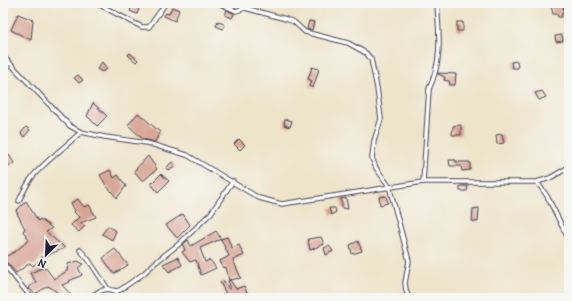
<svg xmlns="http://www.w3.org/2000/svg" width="572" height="301" viewBox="0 0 572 301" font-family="Alegreya,serif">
	<rect width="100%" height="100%" fill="#f6f6f2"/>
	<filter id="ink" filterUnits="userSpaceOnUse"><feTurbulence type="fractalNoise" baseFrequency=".025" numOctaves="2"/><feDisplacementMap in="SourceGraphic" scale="8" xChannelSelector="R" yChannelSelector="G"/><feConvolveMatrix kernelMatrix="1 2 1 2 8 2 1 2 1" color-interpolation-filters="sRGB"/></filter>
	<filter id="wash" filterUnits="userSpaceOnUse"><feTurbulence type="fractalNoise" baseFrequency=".012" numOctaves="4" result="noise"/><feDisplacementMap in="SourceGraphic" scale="16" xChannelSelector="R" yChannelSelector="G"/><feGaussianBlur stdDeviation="0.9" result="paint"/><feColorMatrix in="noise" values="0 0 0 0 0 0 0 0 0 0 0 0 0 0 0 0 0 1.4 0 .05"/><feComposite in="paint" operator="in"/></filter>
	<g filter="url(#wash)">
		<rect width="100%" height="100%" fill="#eee4ca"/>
		<g id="blocks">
			<path fill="#d9a495" d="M563,5L564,13H562V17H558L557,14H553L551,6Z
				M132,6L139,9L137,14L130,11Z
				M172,7L179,10L175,21L164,16L166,13L169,14Z
				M227,10L234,14L232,18L225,15Z
				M18,14L33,20L31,40L11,30Z
				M218,21L225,25L223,29L216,26Z
				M309,21L314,22L312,30L307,29Z
				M457,22H463V31H457Z
				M562,35L563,41L556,42L555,36Z
				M130,53L138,60L136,62L128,55Z
				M517,61L518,68H512L511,62Z
				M102,62L107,69L102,72L97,69Z
				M312,67L319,69L313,88L309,86L312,81L308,79Z
				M438,73L456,74L455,85H450L449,81L444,80L445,77L438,74Z
				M78,75L83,80L79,83L74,78Z
				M542,91L546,97L539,100L535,93Z
				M93,103L107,116L97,126L87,116Z
				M138,113L160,132L155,142L143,139L128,125Z
				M285,119L292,121L290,127L284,125Z
				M461,125V135H452L453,126Z
				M26,127L30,130L24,137L21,133Z
				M502,134L504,143L497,144L496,135Z
				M239,139L245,145L240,150L234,144Z
				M9,155L14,163L9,166L5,159Z
				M148,156L157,169L143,181L134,171Z
				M449,160H456V162H470V170L462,171L461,166H450Z
				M172,162L176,167L168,170L166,168Z
				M110,170L114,178L118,175L126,186L117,198L106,185L100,175Z
				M161,174L169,181L158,192L151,184Z
				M460,186H468L467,191H460Z
				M386,196L388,203L380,205L379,197Z
				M346,198L348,209L342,208V204L340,199Z
				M78,199L84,207L89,205L96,217L80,223L85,226L79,232L71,225L79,217L74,212L75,211L71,203Z
				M26,201L38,221L40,219L52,228L46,232L65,248L40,258L41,259L33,266L30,263L16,273L3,258L16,251L29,240L23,231L25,229L16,211Z
				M329,208H335L336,212L331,215Z
				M479,208L478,222L472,221L473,209Z
				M183,214L190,225L177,238L166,225Z
				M108,226L116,231L112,240L102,234Z
				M216,231L221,239L200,248L205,262L210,260L216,268L201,275L196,260L190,262L182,252L185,250L183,245L188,240L191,246Z
				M227,237L232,248L239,245L244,255L233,260L241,278L229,280L226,267L223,268L220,261L229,256L221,239Z
				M321,237L324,244L310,250L308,239Z
				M358,241L362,251L352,254L350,245Z
				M329,246L333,251L326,255L324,248Z
				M115,249L128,265L114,274L103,258Z
				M178,257L182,265L169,272L163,264Z
				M78,261L83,264L78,268L82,275L69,281L70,282L62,285L72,296L68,298H60L56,291L48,286L35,294L28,288L36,282L30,273L45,267L54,279L67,271L68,264Z
				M230,280L236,289L244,286L249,297L228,298L220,282L224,281L229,289L231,288L228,281Z"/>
		</g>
	</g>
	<g filter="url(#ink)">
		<use href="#blocks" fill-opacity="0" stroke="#413f50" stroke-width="1"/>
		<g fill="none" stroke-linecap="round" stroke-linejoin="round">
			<g stroke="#413f50" stroke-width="5.5">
				<path id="minor" d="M96,3L142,27H149L166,3
					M218,3L236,11L245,8L286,19L294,22L305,32L348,43L366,53L371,59L377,88L381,119L374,141L372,158L376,168L389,186L409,261L405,283L406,290L409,298
					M3,56L64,120L70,126L81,132L105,137L147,143L187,155L259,198L282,204L423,182H537L550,178L569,167
					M423,182L429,89C443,59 439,35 437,3
					M537,182L547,196L569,240
					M19,201C23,192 27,184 33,176C47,160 65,147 81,132
					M80,250L88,259L108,289
					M3,263L29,295L34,298
					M116,291L118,298
					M88,298L100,291L108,289L116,291L120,290L143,274L156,262L179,244L211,213L233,181"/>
			</g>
			<use href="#minor" stroke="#fff" stroke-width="3.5"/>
		</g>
	</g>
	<rect width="572" height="301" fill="none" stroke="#f6f6f2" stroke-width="16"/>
	<g transform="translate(46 255) rotate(204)" stroke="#f6f6f2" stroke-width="3" paint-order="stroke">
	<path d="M0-3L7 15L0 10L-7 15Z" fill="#22223b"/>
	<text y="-6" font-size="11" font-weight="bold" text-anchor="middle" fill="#22223b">N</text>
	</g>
</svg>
